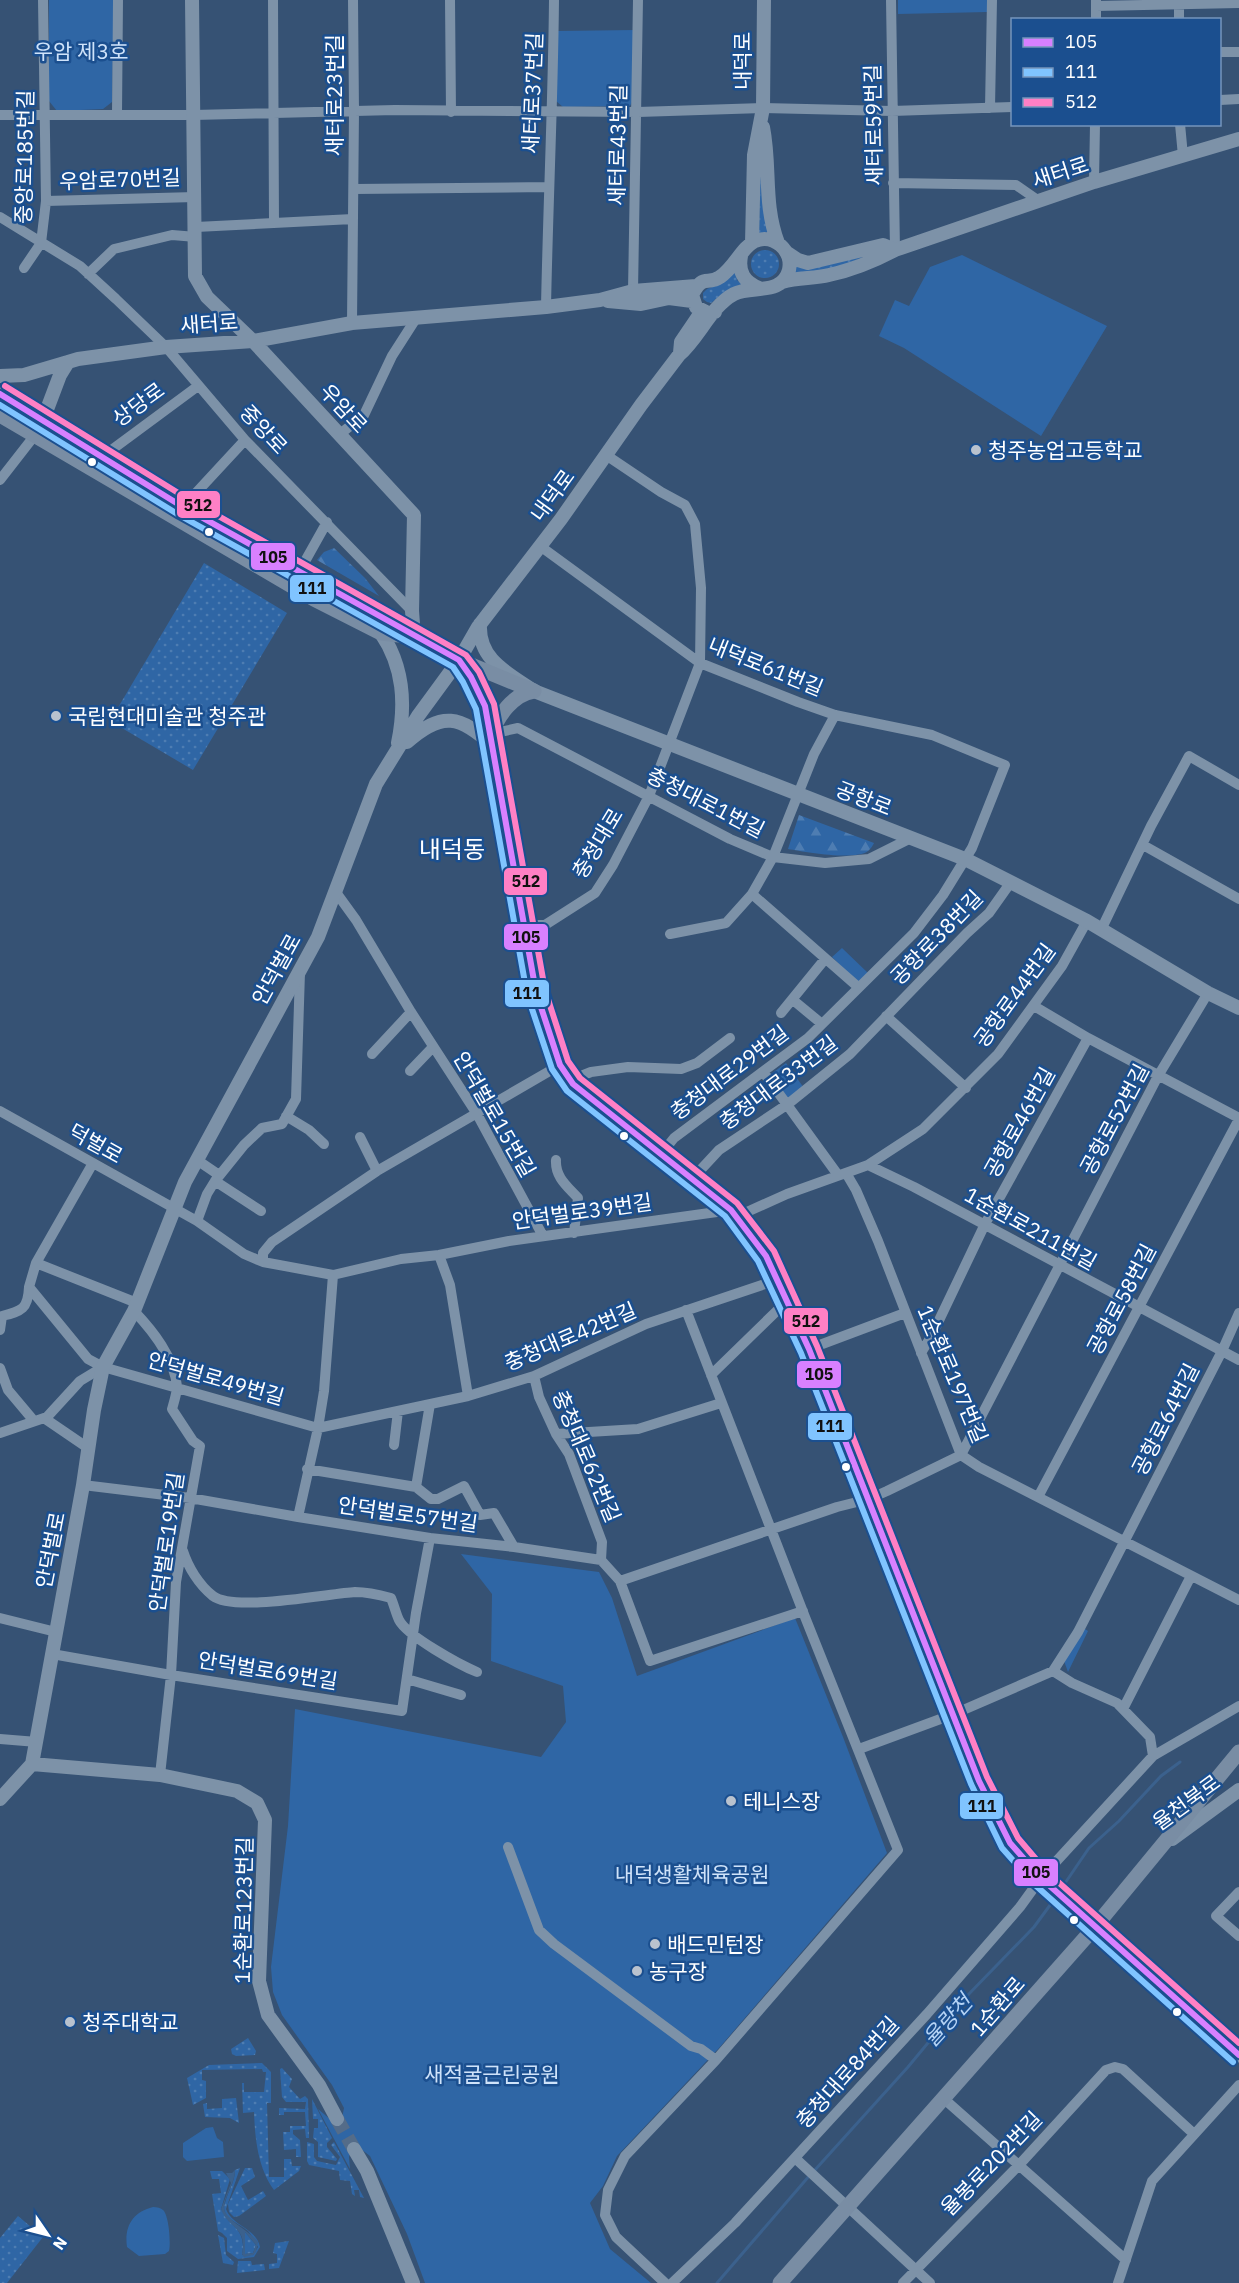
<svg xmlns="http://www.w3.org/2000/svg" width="1239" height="2283" viewBox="0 0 1239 2283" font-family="'IBM Plex Sans','Noto Sans KR',sans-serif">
	<defs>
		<pattern id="grass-dots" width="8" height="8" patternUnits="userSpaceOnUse" patternTransform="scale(1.5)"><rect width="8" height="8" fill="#2f66a5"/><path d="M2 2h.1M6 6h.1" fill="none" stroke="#4e7db2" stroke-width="1.8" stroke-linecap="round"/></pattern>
		<pattern id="forest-firs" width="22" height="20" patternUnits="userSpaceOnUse" patternTransform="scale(1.5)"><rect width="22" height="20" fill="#2f66a5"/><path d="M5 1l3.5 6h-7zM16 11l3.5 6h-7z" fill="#4e7db2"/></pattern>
	</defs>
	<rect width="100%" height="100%" fill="#365274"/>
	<path fill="url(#grass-dots)" d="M760,171L768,232L759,234Z
		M751 264a14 14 0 1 1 28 0a14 14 0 1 1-28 0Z
		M870,253C846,268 819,272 791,274L794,263Z
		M736,271L737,280L742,284L726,291L711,303L707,302L703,299V293L707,289L719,284Z
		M204,563L287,613L193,770L110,721Z
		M248,2038L256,2051L255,2055L236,2056L232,2054L231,2049Z
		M262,2063L271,2072V2103H267L269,2177H284V2159H291L292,2166H301L299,2171L274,2190C258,2168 255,2139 254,2112L243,2113L242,2083H244V2092H264L266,2072H263L262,2069L202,2070V2080L206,2081V2098L193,2105L187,2078L209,2065Z
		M282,2068L292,2079L289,2087L300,2099L305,2096L308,2099L309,2138H306L305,2129L293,2130V2134L300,2140L301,2157H296V2149L284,2150L283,2132H290V2126H306L305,2112H284V2115H279V2108L305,2109L306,2102H286L282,2097L280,2069Z
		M236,2098L239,2123L230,2118L205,2117L203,2104L207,2103V2109L222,2108V2099Z
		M312,2099L332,2138L327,2143V2147L337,2159L336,2161L318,2157V2142L313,2138L314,2128H318V2119H313Z
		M307,2142L314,2144V2157L317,2161L336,2165L340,2157L331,2145L334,2142L364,2198L360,2197L359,2190H354L355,2196L352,2194L350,2181L340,2180L339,2171L309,2165L307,2161Z
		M240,2168L226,2209C232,2226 256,2228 260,2247L254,2257L238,2259L227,2251V2238L222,2233L218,2231L212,2194L221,2193L219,2179H212L210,2171H222L230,2179L221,2209C231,2227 247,2230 242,2255H253L258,2247C255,2242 252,2235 248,2231C238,2222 220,2218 225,2203C228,2191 235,2182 235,2170Z
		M245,2168H252L255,2177L241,2186L248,2200L263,2191L266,2196L239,2216L234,2217L229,2212L228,2204Z
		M18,2216L43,2237L7,2283H0V2238Z
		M245,2232L256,2245L253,2253L245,2254Z
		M218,2235L224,2238L226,2255L234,2262L233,2265L223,2263Z
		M289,2241L279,2268L269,2269V2264L277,2263V2254L273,2253L275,2243Z
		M238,2261H251L252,2265L264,2264L265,2270L237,2273Z"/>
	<path fill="url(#forest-firs)" d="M334,548L365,578L379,596L317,560L324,552Z
		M799,815L874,843C873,845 870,850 868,851C855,861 805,852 788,849Z"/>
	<path fill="#2f66a5" d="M49,0H114L112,102L103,109L57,111L49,101Z
		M898,0H988V12L898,14Z
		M635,30L634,98L630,106L563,107L556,101V31Z
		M962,255L1107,326L1041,436L904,348L879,336L895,300L909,306L930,267Z
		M842,948L868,973L858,983L832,957Z
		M786,1063L804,1088L789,1100L771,1074Z
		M461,1554L599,1572L612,1598L637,1676L795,1618L843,1737L887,1853L719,2048L617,2156L603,2186L590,2203L610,2249L651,2283H425L407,2234L370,2156L361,2149L351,2151L349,2157L350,2169L318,2109L331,2120L342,2118L344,2108L332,2085L282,2015L273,1992L271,1967L288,1826L295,1709L541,1757L566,1722L563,1686L491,1661L492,1594Z
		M1082,1627L1088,1631L1068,1672L1064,1661Z
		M213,2127L217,2138L223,2142L224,2157L187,2161L183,2157V2143L206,2128Z
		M153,2207C157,2207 161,2208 163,2210C169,2215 171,2244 169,2251L165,2254L139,2256L127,2247C124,2226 133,2212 153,2207Z"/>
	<path fill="#3b618d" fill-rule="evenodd" d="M235,2170C235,2183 226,2193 224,2206C222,2218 250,2231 258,2242L256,2252L253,2255L244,2257L242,2254C248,2227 228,2229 221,2209L231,2183L226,2173H232ZM245,2232L256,2245L253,2253L245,2254Z"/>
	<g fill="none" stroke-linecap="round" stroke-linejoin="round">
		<path stroke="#3b618d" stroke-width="3" d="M1061,1889L1089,1848L1119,1821L1161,1776L1180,1762
			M814,2171L908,2067L966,1997L1034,1927L1056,1897
			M717,2283L810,2175"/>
		<path stroke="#546c89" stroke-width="14" stroke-dasharray="14 7" stroke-linecap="butt" d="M337,2119L354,2149"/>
		<path stroke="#7d92a8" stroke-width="10" d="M273,0L274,223
			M450,0L451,112
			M891,0L895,250
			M1179,0V20
			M1096,6L1239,3
			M1096,20V0
			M1220,52H1239
			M1220,100L1239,99
			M990,108L992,0
			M117,114L118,0
			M0,115H193L395,110L638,112L763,108L892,111L1012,107
			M1180,124L1183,156
			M1094,182L1095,124
			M893,183L1016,185L1039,201
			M354,189L548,187
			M46,201L195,197
			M0,217L80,266L116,299L166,347L245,440L412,611
			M196,227L353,219
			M24,268L41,243L46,201L43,0
			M88,274L114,249L172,235L196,237
			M633,291L638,0
			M546,307C548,205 553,103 554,0
			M352,323L354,111L353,0
			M340,434L364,415L392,356L417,317
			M102,457L198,386
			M0,480L35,435L43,420
			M183,507L245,440
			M540,546L700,663L798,702L835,715L932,735L1005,765L972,848L943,895L914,933L808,1038L674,1138L662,1153
			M299,572L327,522
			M491,734L518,728L730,839L773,857L825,863L869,859L911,838
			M1143,845L1239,899
			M335,891L356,920L411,1012L477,1114L543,1236
			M752,894L858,987
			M524,925H545L595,893L613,865L649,796L700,663L701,588L695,524L685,505L661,492L606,455
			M1101,930L1151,826L1189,756L1239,785
			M670,934L726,923L752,894L773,857L814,754L835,715
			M793,1000L822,1024
			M1034,1006L1088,1038L1239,1118
			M781,1013L825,959
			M886,1016L966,1088
			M372,1054L411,1012
			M410,1071L433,1047
			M764,1073L838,1175
			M571,1080L591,1072L628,1067L681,1069L697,1063L730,1038
			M0,1111L197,1221L244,1254L263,1262L333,1275L401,1259L439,1255L509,1241L731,1210
			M286,1116L309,1130L324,1144
			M360,1137L377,1171
			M197,1160L219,1175
			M556,1160C555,1177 567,1186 578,1198L574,1233
			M93,1163L36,1263L29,1287L88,1359L103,1367L318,1428L468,1396L534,1376L646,1324L777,1280
			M868,1165L914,1187L1239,1360
			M846,1173L856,1190L878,1241L961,1455L979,1467L1239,1600
			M693,1178L719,1150L788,1104L850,1054L967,933L989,913L1011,882
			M215,1181L261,1211
			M738,1216L787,1194L868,1165L923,1129L998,1054L1062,966L1087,921
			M197,1221L207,1194L215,1181L244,1145L262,1128L282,1124L296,1099L300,972
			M439,1255L450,1285L468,1396
			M263,1262V1253L272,1242L377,1171L560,1065
			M36,1263L137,1303
			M134,1311C153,1331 174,1357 177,1386C177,1393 174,1402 172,1409L193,1441L200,1446L176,1582L171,1675L160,1775
			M0,1330L2,1316C22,1311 28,1309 29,1287
			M809,1349L905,1313
			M921,1353L932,1335L985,1224L1088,1038
			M0,1368L8,1390L34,1421
			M711,1375L787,1301
			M534,1376L539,1397L556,1434L569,1454L602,1542L601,1560L620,1581L650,1661L803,1611
			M44,1418L88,1448
			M0,1433L47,1417L80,1381L103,1367
			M556,1434L638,1429L721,1403
			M394,1445L398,1411
			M307,1469L416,1487L431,1499H438L464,1486L480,1515L494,1513L514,1547
			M83,1485L190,1498L298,1517L430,1538L514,1547L601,1560
			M416,1487L430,1404
			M1038,1497L1239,1119
			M298,1517L318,1428L324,1391L333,1275
			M183,1551C188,1567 199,1585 213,1596C234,1612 326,1594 355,1592C367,1592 380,1595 391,1598C394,1605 396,1614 399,1620C407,1636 460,1665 477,1672
			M620,1581L837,1507L869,1499L887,1491L961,1455L1158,1076L1208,993
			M0,1618L56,1632
			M52,1654L171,1675L402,1711L416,1613L430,1538
			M1053,1671L1072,1683L1117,1703L1150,1737L1153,1756
			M407,1679L461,1695
			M1123,1709L1191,1576
			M0,1739L37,1742
			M859,1749L954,1714L1053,1671L1078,1632L1222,1351L1239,1313
			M508,1847L539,1930L554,1944L691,2046L701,2049L716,2060L898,1850L805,1617L686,1310
			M1239,1892L1216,1916L1239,1936
			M943,2098L1126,2260
			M795,2158L930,2283
			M665,2283L616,2237L605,2215L608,2190L625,2156L716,2060
			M672,2283L735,2223L927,2014L1020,1907L1041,1878L1153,1756L1239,1706
			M903,2283L1019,2165L1106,2070L1115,2067L1123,2069L1194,2134
			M1118,2283L1152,2181L1239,2085"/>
		<path stroke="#7d92a8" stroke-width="14" d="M192,0L195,276L207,297L253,341L414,515L412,611L414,637
			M763,127C771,168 763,203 778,243
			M752,243L754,155L763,108L764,0
			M786,252L798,260L808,263L883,245L895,250
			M741,256C738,272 744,282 759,288
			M782,282C799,277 813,279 829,275C852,270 874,261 895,250L1094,182L1239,139
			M608,301L641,304L669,298L692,301
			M680,353L681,342L702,311
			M0,376L24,375L68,362
			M43,420L60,375L68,362L78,359L166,347L253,341L352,323L546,307L600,300L633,291L696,286
			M480,624C478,660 508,673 534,691L965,859L1087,921L1208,993L1239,1008
			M381,633C404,667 406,704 398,743
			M459,660L471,677L485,706L536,992L560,1065L573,1084L731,1210L766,1256L809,1349L979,1781L1010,1843L1041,1878
			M407,742C442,711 460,715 493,746
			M32,1764L160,1775L237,1791L257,1803L265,1820L259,1981L268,2015L319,2085L337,2119
			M0,1799L32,1764L83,1485L94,1410L103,1367L134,1311L185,1182L318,937L376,784L418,716L459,660L478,627L561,519L641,405L679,355C699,338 711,306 734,294C752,285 782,296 789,270C793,251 774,233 755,241C742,247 734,268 720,277C707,286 703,273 692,295L696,307L708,313L715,312
			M1172,1839L1239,1790
			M354,2149L367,2171L413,2283"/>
		<path stroke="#798da4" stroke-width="15" d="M0,394L183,507L414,637L459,660L534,691
			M0,415L314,599L381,633L408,636
			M491,734C498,716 513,694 534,691
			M1041,1878L1239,2055
			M780,2283L1094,1928L1239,1752"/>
		<g stroke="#1b4f8f" stroke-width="10">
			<path id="bus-1" d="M0,394L183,507L459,660L471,677L485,706L536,992L560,1065L573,1084L731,1210L766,1256L809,1349L979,1781L1010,1843L1041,1878L1239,2055"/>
		</g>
		<g stroke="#1b4f8f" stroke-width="10">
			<path id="bus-2" d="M0,405L179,515L453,667L463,682L476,709L527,994L552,1069L567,1091L725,1216L758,1261L801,1353L971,1784L1002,1848L1034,1884L1233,2062"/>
		</g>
		<g stroke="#1b4f8f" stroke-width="10">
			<path id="bus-3" d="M5,386L188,499L466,655L479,672L494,704L545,990L568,1061L580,1078L737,1203L774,1251L817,1346L987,1777L1018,1838L1047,1872L1239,2043"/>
		</g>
		<use href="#bus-1" stroke="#d880ff" stroke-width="6"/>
		<use href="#bus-2" stroke="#80c4ff" stroke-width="6"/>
		<use href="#bus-3" stroke="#ff80c5" stroke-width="6"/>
	</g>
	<g fill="#b9c2ce" stroke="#1b4f8f" stroke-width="2">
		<circle cx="976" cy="450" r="6"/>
		<circle cx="56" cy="716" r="6"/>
		<circle cx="731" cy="1801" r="6"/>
		<circle cx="655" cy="1944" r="6"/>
		<circle cx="637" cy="1971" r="6"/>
		<circle cx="70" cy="2022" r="6"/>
	</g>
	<g fill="#fff" stroke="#1b4f8f" stroke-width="2">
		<circle cx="92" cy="462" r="5"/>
		<circle cx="209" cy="532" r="5"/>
		<circle cx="624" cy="1136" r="5"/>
		<circle cx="846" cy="1467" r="5"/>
		<circle cx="1074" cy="1920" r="5"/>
		<circle cx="1177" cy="2012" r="5"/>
	</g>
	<g text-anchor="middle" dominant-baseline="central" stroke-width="5" stroke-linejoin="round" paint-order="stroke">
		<g font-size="21" fill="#cfe3fa" stroke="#1b4f8f">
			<text x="81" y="51">우암 제3호</text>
			<text x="692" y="1874">내덕생활체육공원</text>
			<text x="492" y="2074">새적굴근린공원</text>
		</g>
		<g font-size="21" fill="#fff" stroke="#1b4f8f">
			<text transform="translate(742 61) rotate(-90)">내덕로</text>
			<text transform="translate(532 93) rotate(-88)">새터로37번길</text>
			<text transform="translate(334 95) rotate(-90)">새터로23번길</text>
			<text transform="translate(873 125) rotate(-91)">새터로59번길</text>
			<text transform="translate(617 145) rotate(-89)">새터로43번길</text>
			<text transform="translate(24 157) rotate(-89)">중앙로185번길</text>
			<text transform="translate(1060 172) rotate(-18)">새터로</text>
			<text transform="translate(120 179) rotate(-2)">우암로70번길</text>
			<text transform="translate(209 323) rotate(-4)">새터로</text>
			<text transform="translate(138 404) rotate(-36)">상당로</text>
			<text transform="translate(344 408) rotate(47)">우암로</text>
			<text transform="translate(264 429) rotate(47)">중앙로</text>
			<text transform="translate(552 495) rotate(-54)">내덕로</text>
			<text transform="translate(766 666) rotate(22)">내덕로61번길</text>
			<text transform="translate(864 798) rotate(21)">공항로</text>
			<text transform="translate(706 802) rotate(27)">충청대로1번길</text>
			<text transform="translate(597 843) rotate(-59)">충청대로</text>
			<text transform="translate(936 937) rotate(-46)">공항로38번길</text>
			<text transform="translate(276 969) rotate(-61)">안덕벌로</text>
			<text transform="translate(1014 995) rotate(-54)">공항로44번길</text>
			<text transform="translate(729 1072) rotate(-37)">충청대로29번길</text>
			<text transform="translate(778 1082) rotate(-37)">충청대로33번길</text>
			<text transform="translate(495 1114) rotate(60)">안덕벌로15번길</text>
			<text transform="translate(1114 1119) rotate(-62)">공항로52번길</text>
			<text transform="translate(1019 1122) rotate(-61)">공항로46번길</text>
			<text transform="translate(96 1143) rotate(29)">덕벌로</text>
			<text transform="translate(582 1211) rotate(-8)">안덕벌로39번길</text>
			<text transform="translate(1031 1228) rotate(29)">1순환로211번길</text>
			<text transform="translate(1121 1299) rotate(-62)">공항로58번길</text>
			<text transform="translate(570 1336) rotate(-23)">충청대로42번길</text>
			<text transform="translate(953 1374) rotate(67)">1순환로197번길</text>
			<text transform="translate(216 1378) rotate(16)">안덕벌로49번길</text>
			<text transform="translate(1165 1419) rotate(-63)">공항로64번길</text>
			<text transform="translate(587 1456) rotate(67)">충청대로62번길</text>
			<text transform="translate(408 1514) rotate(8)">안덕벌로57번길</text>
			<text transform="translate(166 1542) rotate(-82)">안덕벌로19번길</text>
			<text transform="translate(50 1550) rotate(-79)">안덕벌로</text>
			<text transform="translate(268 1670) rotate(9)">안덕벌로69번길</text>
			<text transform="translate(1186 1802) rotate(-36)">율천북로</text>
			<text transform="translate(243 1910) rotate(-89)">1순환로123번길</text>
			<text transform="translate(997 2006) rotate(-49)">1순환로</text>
			<text transform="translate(847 2072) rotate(-48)">충청대로84번길</text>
			<text transform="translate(991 2163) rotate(-46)">율봉로202번길</text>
		</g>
		<g font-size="21" fill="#fff" stroke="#1b4f8f" text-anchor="start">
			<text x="988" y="450">청주농업고등학교</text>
			<text x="68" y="716">국립현대미술관 청주관</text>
			<text x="743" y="1801">테니스장</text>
			<text x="667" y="1944">배드민턴장</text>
			<text x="649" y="1971">농구장</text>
			<text x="82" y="2022">청주대학교</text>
		</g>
		<g font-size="22" font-style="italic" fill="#b5d3f5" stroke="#1b4f8f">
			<text transform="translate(947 2020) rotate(-48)">율량천</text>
		</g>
		<g font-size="24" fill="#fff" stroke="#1b4f8f">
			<text x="452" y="849">내덕동</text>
		</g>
	</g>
	<g stroke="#1b4f8f" stroke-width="2">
		<rect x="176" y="490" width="45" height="29" rx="6" fill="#ff80c5"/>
		<rect x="250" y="542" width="46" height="29" rx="6" fill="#d880ff"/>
		<rect x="289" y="574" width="46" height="29" rx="6" fill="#80c4ff"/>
		<rect x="503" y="867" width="45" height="29" rx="6" fill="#ff80c5"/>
		<rect x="503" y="923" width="46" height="28" rx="6" fill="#d880ff"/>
		<rect x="504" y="979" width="46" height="29" rx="6" fill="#80c4ff"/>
		<rect x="783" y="1307" width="46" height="28" rx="6" fill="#ff80c5"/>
		<rect x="796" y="1360" width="46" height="29" rx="6" fill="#d880ff"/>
		<rect x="807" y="1412" width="46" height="29" rx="6" fill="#80c4ff"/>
		<rect x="959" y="1792" width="45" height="28" rx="6" fill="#80c4ff"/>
		<rect x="1013" y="1858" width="46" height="29" rx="6" fill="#d880ff"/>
	</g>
	<g font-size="16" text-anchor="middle" font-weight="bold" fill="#111">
		<text x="198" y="511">512</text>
		<text x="273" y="563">105</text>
		<text x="312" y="594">111</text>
		<text x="526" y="887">512</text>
		<text x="526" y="943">105</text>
		<text x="527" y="999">111</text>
		<text x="806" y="1327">512</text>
		<text x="819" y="1380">105</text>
		<text x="830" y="1432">111</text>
		<text x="982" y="1812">111</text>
		<text x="1036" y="1878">105</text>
	</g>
	<rect x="1011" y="18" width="210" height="108" fill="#1b4f8f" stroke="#7695bc" stroke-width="1.5"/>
	<rect x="1023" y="38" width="30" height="9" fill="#d880ff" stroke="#7695bc" stroke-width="1.5"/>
	<text x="1065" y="48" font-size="18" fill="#ffffff">105</text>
	<rect x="1023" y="68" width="30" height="9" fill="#80c4ff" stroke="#7695bc" stroke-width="1.5"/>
	<text x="1065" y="78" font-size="18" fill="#ffffff">111</text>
	<rect x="1023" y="98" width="30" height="9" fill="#ff80c5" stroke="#7695bc" stroke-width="1.5"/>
	<text x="1065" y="108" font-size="18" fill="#ffffff">512</text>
	<g transform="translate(48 2235) rotate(125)" stroke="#1b4f8f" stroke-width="4.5" paint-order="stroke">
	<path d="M0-4.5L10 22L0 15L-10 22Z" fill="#ffffff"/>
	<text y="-9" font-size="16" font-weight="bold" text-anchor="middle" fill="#ffffff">N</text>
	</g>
</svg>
